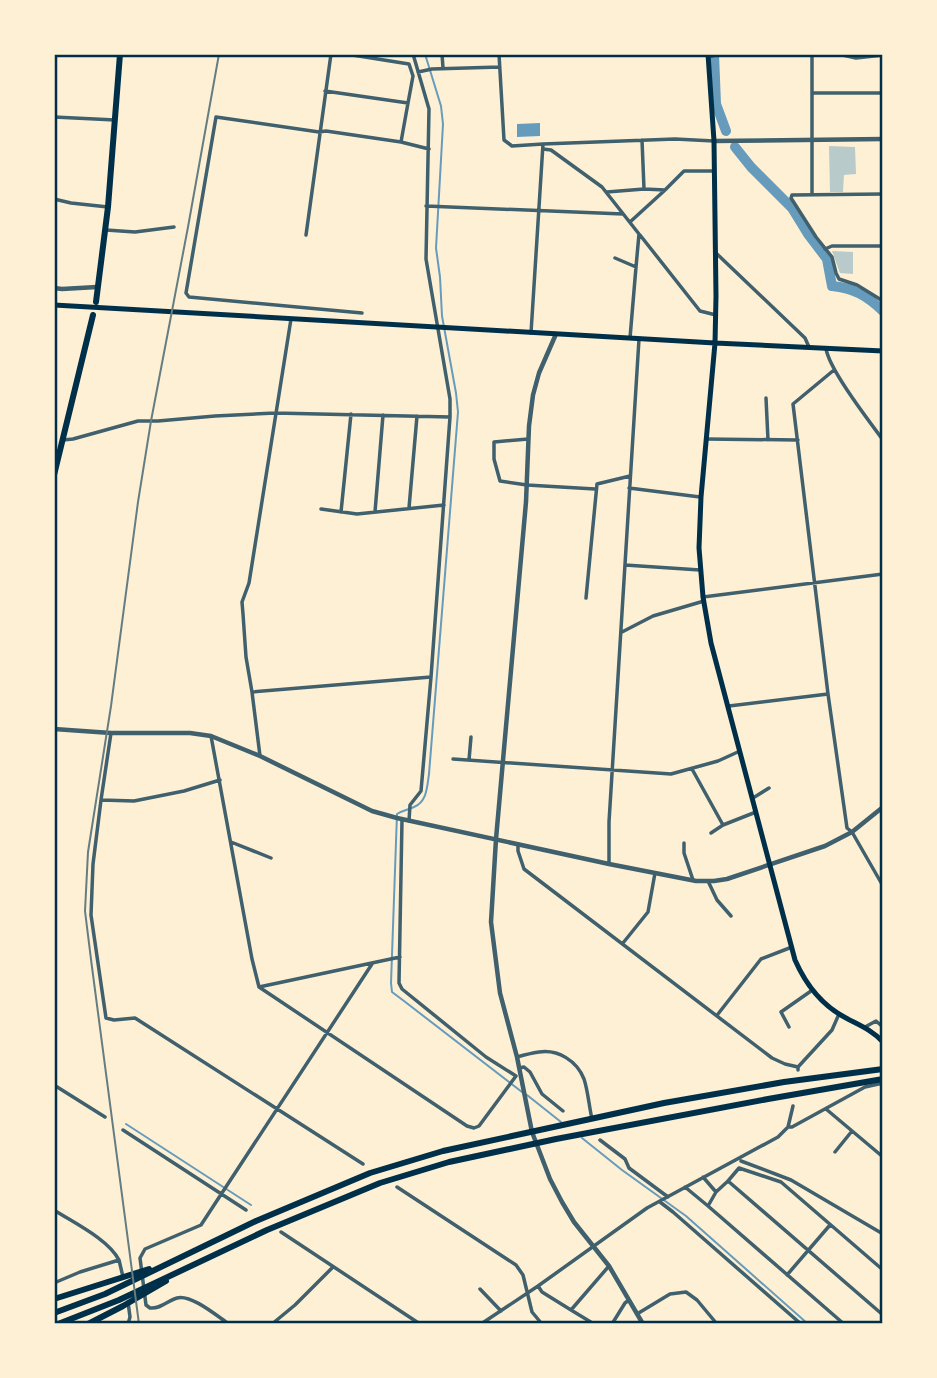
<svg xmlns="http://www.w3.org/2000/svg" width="937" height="1378" viewBox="0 0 937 1378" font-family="'Public Sans',sans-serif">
	<rect width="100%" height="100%" fill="#fdf0d5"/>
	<path fill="#b9caca" d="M829,146L855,147L856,174L844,175L843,192H830Z
		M832,251L853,252V274L840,273Z"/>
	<path fill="#669bbc" d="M540,123V136L517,137V124Z"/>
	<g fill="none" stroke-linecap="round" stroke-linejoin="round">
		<path stroke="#669bbc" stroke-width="2" d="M425,54L441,106L443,124L436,248L440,277L442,316L456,393L458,412L429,774C427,787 427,802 414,807C408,810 403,810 397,814L391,983L392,992L404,1001L522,1092
			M527,1095L561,1122
			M126,1124L251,1205
			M582,1138L622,1170L686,1216L808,1324"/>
		<path stroke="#669bbc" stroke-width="10" d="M714,54L716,104L726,131
			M735,147L751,167L792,208L808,234L827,259L832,286C854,288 867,296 883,311"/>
		<path stroke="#3f606c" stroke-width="3.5" d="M442,54L443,68
			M499,54L504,140L512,146L543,144L531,333
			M838,54L856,58L883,55
			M708,57L716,55L757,54
			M418,72L432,69L500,67
			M325,91L408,103L413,76L409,64L346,54
			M812,93H883
			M54,117L115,120
			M642,140L644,189L665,190L684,171H714
			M401,142L408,103
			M543,144L675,139L714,141
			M543,149L551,150L602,187L639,234L636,267L615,258
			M607,192L644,189
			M812,194V54
			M883,194L792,195L791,198L816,237L832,257L836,273L839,279L857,285L883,301
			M54,199L71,203L108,207
			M426,206L623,214
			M630,222L664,191
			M106,230L135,232L174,227
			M306,235L331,54
			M640,235L700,311L716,315
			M825,249L832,246H883
			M717,254L805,338L809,347
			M362,313L189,297L186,293L216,117L319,132L326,131L401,142L429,149
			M630,338L636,267
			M826,348C828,368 869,421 883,440
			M766,398L768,440
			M528,439L494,442V459L500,481L527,485L595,489
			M706,439L798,440
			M63,440L73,439L138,421H158L215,416L275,413L450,417
			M629,488L700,497
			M409,508L417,416
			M321,509L357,514L444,505
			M341,512L351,414
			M375,512L383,415
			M625,565L700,570
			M703,597L883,574
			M586,598L597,484L630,476
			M622,632L653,616L704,601
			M252,692L431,677
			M828,694L847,828L852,832L883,886
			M729,706L828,694L793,404L834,370
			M111,733L101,800L134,801L184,791L220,780
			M211,736L252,959L259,987L467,1126L474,1128L479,1126L516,1076
			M260,756L252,692L246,657L243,614L242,602L249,583L291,319
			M453,759L671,774L718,761L740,751
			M469,760L471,737
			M692,769L723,825L756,812
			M753,798L769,788
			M101,800L93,864L91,915L106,1018L114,1020L135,1018L363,1164
			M402,820L399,983L402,989L486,1057L516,1076
			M409,821L410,805L421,791L431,677L450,417V399L426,259L429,109L413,54
			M711,833L723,825
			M231,842L271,858
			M684,843V853L693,880
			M518,844V851L524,869L772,1058L785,1064L798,1067
			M609,864V822L639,339
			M708,881L717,900L731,916
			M623,943L648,912L655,873
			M259,987L400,957
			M718,1014L761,959L792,947
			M789,1027L781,1012L811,991
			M865,1027L876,1021L883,1027
			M517,1057C524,1055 532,1053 539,1052C558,1049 577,1061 584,1079C588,1091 589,1106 592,1119
			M519,1068L524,1067L530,1072L542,1094L563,1111
			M798,1070V1067L832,1030L839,1014
			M54,1085L105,1117
			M826,1109L883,1157
			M788,1127L793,1106
			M123,1130L246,1210
			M600,1140L625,1159L629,1168L668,1197
			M835,1152L852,1131
			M741,1161L791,1180L883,1234
			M703,1177L716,1192L728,1181L883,1315
			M728,1181L739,1168L781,1182L883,1270
			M397,1187L516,1265L523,1275L532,1312L542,1324
			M685,1187L708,1206
			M716,1192L708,1206L844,1324
			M660,1202L673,1212L801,1324
			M54,1210C74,1223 108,1239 119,1260L80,1272L54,1283
			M281,1232L420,1324
			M119,1260L123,1277
			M787,1275L830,1225
			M538,1286L542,1292L571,1310L609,1266
			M480,1289L501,1311
			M571,1310L594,1324
			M637,1314L670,1294L686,1292L697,1300L717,1324
			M128,1324L130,1317L128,1302
			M229,1324C217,1316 191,1294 177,1298C167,1301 161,1309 150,1308L146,1305L140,1258L145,1249L201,1225L372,964
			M272,1324L295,1305L333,1267
			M481,1324L538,1286L647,1208L778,1137L788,1127H792L865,1087L883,1083
			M612,1324L625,1303L629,1300"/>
		<path stroke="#3f606c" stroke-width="4.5" d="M714,141L883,139
			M54,288L62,289L97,287
			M556,334L539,373L533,395L529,426L526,502L496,839L491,922L500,993L517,1057L532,1132L550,1179L562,1202L574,1222L609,1266L643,1324
			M54,729L111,733H190L211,736L260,756L372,811L397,818L609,864L696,881H714L727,879L825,846L852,832L883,807"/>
		<path stroke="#003049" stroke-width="5" d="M708,54L714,141L716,296L715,343L701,497L699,548L703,597L711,643L795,960C806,985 821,1005 846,1018C859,1025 872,1030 883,1042
			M54,305L715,343L883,351"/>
		<path stroke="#003049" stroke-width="6" d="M96,302L108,207L120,54
			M54,475L93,315"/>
		<path stroke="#003049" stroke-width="6" d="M54,1299L149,1269
			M54,1313L105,1294L256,1221L370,1173L443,1151L664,1103L784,1082L883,1069
			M58,1324L119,1300L267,1230L380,1183L449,1162L556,1139L768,1099L883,1079
			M88,1324L123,1306L166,1281"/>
		<path stroke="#657d81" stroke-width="2" d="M139,1324C120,1187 102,1049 85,911L88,852L111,706L138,502L151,421L188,227L219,54"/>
	</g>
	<rect width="937" height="1378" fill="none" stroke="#fdf0d5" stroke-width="112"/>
	<rect x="56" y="56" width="825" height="1266" fill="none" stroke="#003049" stroke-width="2.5"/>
</svg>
